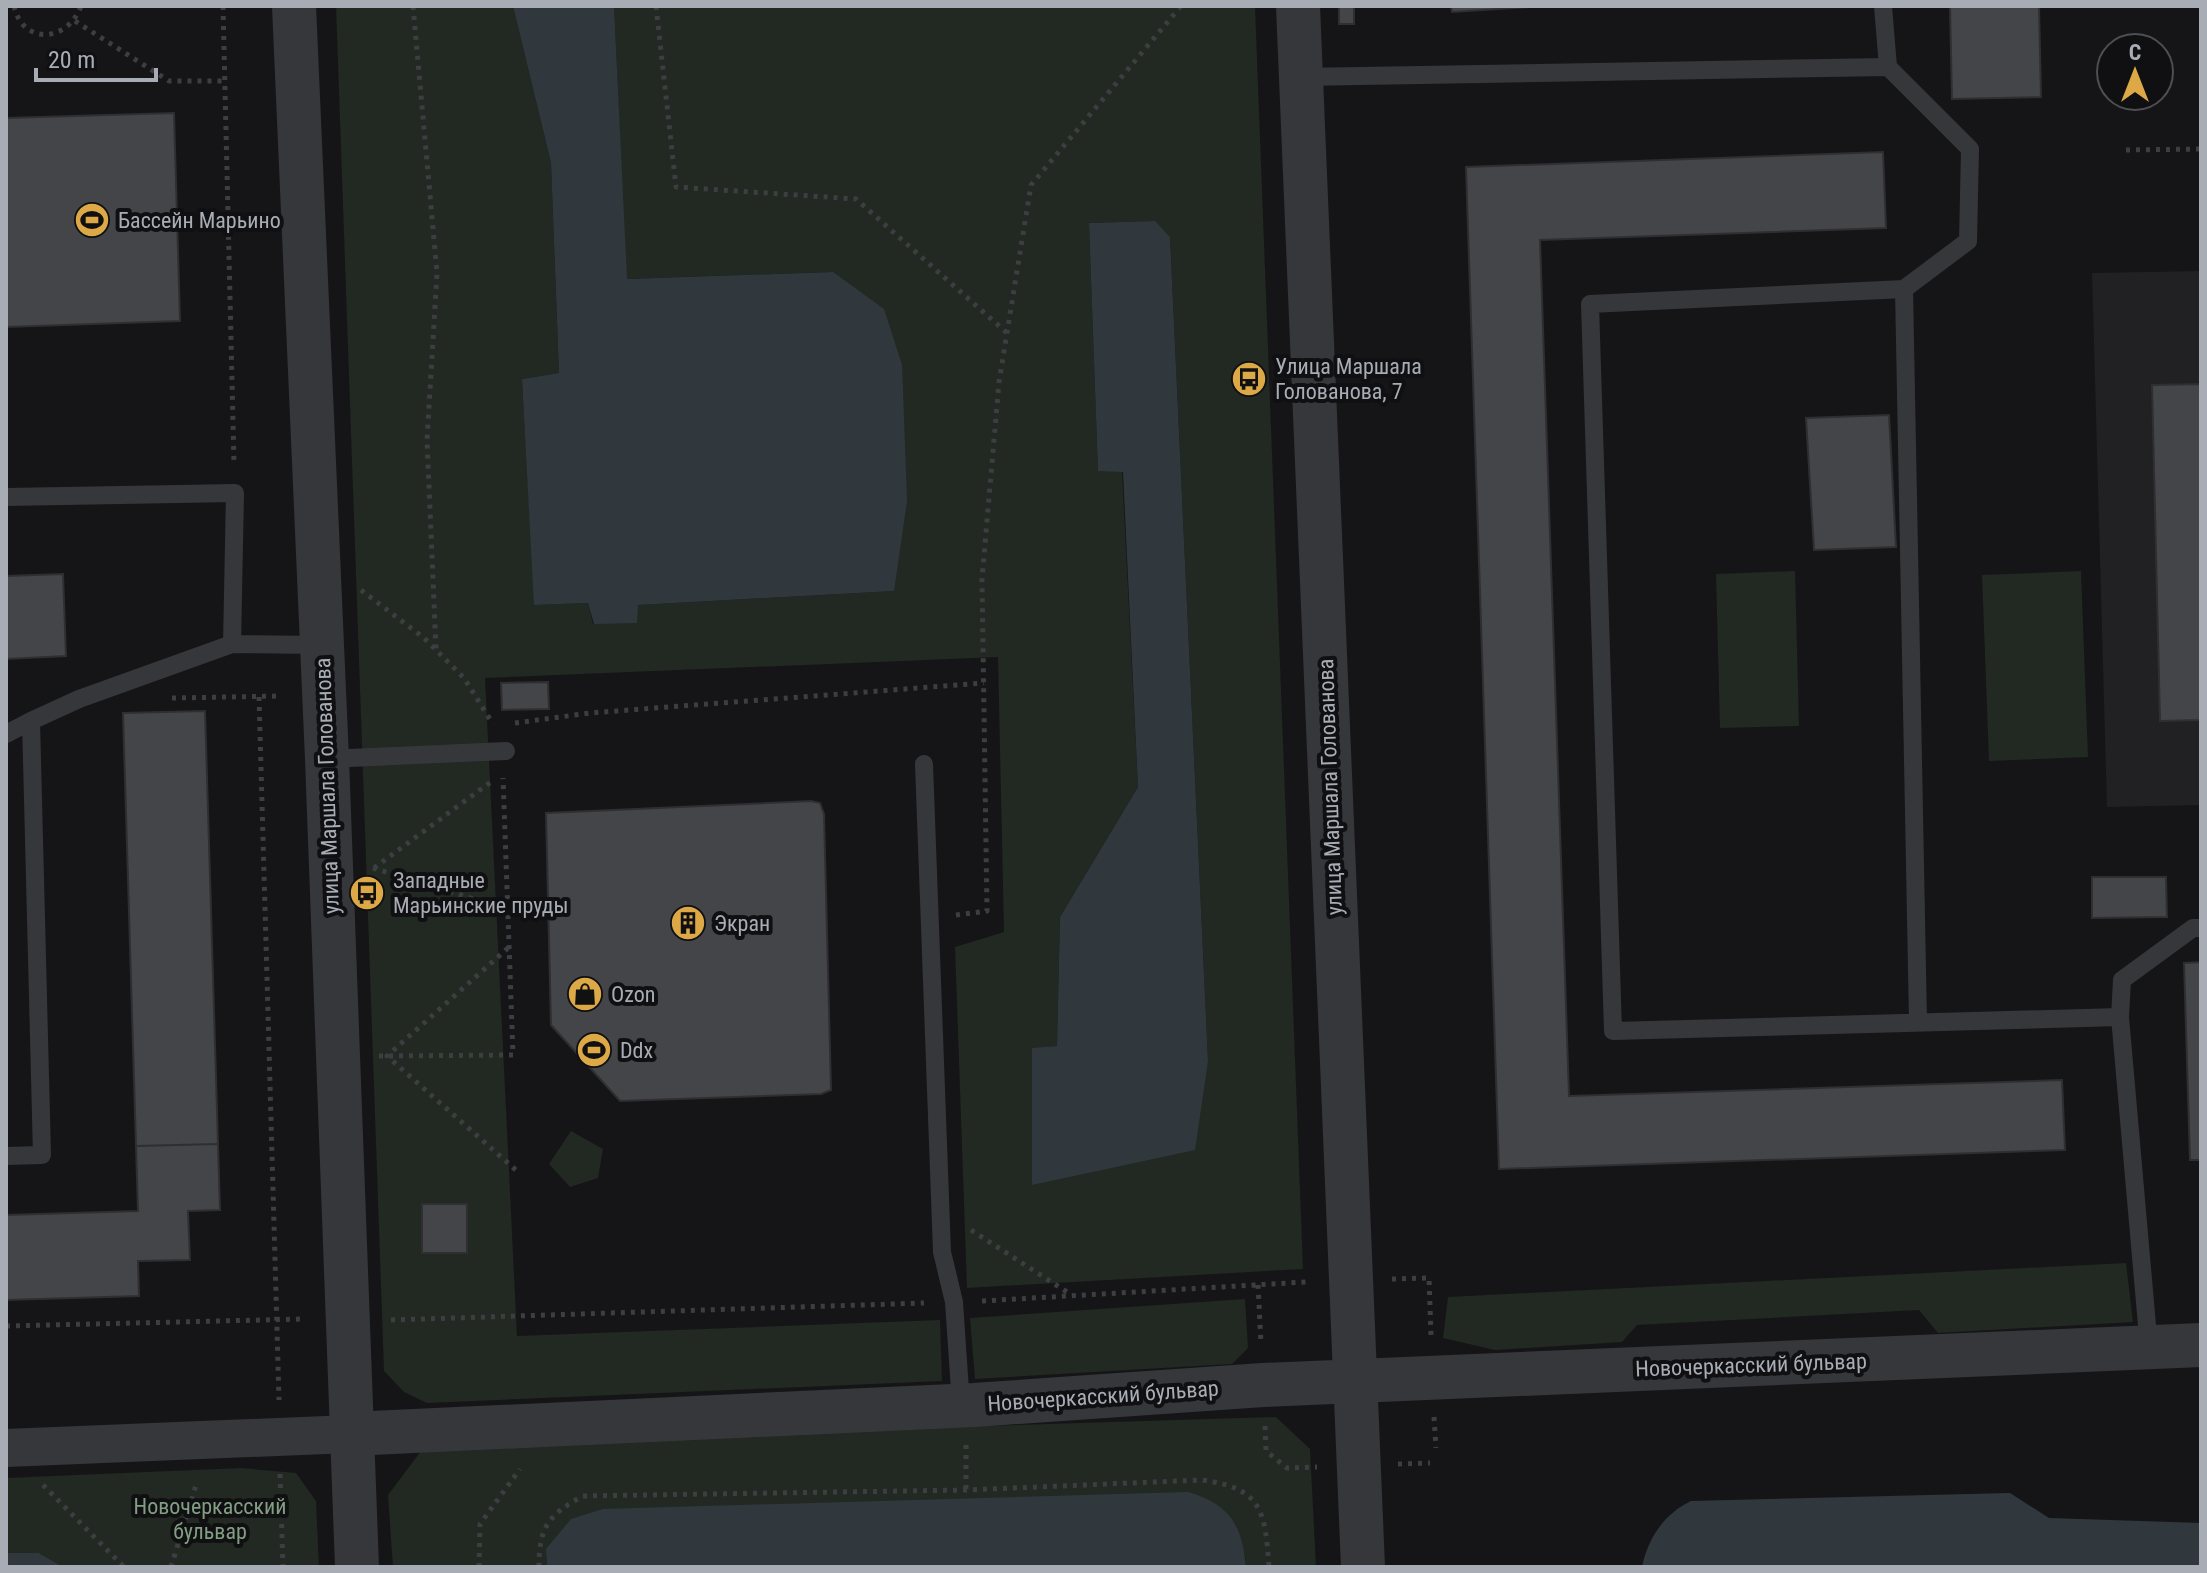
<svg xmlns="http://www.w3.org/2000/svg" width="2207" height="1573" viewBox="0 0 2207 1573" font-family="'Roboto Condensed',sans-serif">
	<rect width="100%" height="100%" fill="#151517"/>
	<path fill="#212123" d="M2201,271V805L2107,807L2092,273Z"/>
	<path fill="#222822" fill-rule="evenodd" d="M336,6H513L551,163L559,373L522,379L535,605L588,603L593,624L638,605L894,591L832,272L626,279L614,6H1255L1303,1269L967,1288L955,947L1004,932L998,657L485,678L517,1336L940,1320L942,1381L427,1403L404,1392L384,1371ZM1154,221L1170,237L1208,1061L1033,1185L1032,1049L1057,1046L1060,917L1138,787L1122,471L1098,470L1089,223Z
		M1795,571L1799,726L1720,728L1716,574Z
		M2081,571L2088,757L1989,761L1982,575Z
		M571,1131L603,1149L598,1178L570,1187L549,1164Z
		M2126,1263L2133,1322L1938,1333L1919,1310L1637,1325L1622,1342L1495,1350L1443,1338L1448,1297Z
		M1245,1299L1248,1348L1232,1364L975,1379L970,1318Z
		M1276,1417L1310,1449L1316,1567H1246L1245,1555L546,1549L547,1567H393L388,1495L427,1443Z
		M241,1468L296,1473L316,1501L319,1567H63L39,1553H6V1478Z"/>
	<path fill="#30383e" d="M513,6H614L627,279L833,272L884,309L902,365L907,501L894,591L638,605L637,623L594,624L588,603L534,605L522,379L559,373L551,163Z
		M1155,221L1170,237L1208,1061L1195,1150L1032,1185V1048L1057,1046L1060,917L1138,787L1123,472L1098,471L1089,223Z
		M1188,1492C1229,1504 1242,1524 1246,1567H547L546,1549L571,1519L603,1509Z
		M2010,1493L2049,1518L2201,1523V1567H1642C1648,1538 1664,1514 1691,1501Z
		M6,1553H39L63,1567H6Z"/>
	<path fill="#444549" stroke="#2f2f32" stroke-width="2" d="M1339,6H1354V24H1339Z
		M1451,6H1547L1452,12Z
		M1950,6H2039L2041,97L1952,99Z
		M174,113L180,321L6,327V118Z
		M1883,152L1886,228L1540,240L1569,1096L2062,1080L2065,1150L1499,1169L1466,167Z
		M2201,384V720L2160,721L2152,385Z
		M1889,415L1896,547L1814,550L1806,418Z
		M63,574L66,656L6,659V576Z
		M548,682L549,709L502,710L501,683Z
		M205,711L218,1144L136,1146L123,713Z
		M811,801L820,803L824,814L831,1090L821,1094L620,1101L551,1025L546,813Z
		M2092,877H2166L2167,917L2092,918Z
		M2201,962V1160H2190L2184,963Z
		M218,1144L220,1210L188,1211L190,1260L138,1261L139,1296L6,1300V1215L138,1211L136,1146Z
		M422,1204H467V1253H422Z"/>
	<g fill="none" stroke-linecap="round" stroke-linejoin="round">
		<path stroke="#3d3e42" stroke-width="5" stroke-dasharray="4 6" stroke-linecap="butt" d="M14,6C23,46 68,42 81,6
			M223,6L234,464
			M413,6L437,273L427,440L436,649
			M656,6L676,187L856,199L1007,333
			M75,21L169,81H227
			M2126,150L2201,149
			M361,590L424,638L464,678L493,724
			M259,697L279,1400
			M172,698L282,696
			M515,723L590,713L984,683
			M373,868L506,909
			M374,868L492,781
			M956,915L987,911L982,579L999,382L1031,185L1181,6
			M508,948L387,1056L517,1171
			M379,1056L513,1055L503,778
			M971,1230L1070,1294
			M1392,1279L1429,1278L1431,1335
			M1258,1285L1261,1344
			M982,1301L1306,1282
			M391,1320L924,1303
			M6,1326L305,1319
			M1434,1417L1436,1448
			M1265,1426L1266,1451L1287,1468L1317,1467
			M966,1445V1490
			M1398,1464L1430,1463
			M280,1474L283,1567
			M43,1485L124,1567
			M171,1567L196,1485
			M479,1567L480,1524L520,1469
			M539,1567C539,1527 548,1515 583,1496L966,1490L1202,1480C1263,1488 1265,1512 1269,1567"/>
		<path stroke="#36373b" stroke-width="18" d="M1888,67L1970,149L1968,241L1904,289L1590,304L1613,1031L2120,1017L2149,1348
			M1300,77L1888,67L1883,6
			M1904,289L1918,1022
			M6,497L235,493L232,644
			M31,721L79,699L232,644L322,645
			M6,734L31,721L42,1155L6,1156
			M327,759L506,751
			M924,764L942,1252L954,1302L961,1405
			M2120,1017L2122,980L2193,928H2201"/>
		<path stroke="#36373b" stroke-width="38" d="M6,1448L350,1434"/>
		<path stroke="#36373b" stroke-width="44" d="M294,6L327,759L357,1567
			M1298,6L1363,1567
			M350,1434L974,1405L1263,1385L2201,1345"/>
	</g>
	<defs>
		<g id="stadium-disc" transform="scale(1.8)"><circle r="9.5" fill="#dda846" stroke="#101012"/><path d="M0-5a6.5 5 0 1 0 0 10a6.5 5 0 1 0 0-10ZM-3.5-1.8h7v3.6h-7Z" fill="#111"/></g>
		<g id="bus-disc" transform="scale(1.8)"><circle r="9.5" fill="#dda846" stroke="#101012"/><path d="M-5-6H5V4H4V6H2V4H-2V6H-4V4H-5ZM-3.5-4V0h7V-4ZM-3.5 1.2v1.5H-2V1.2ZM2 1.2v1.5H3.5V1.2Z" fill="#111"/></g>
		<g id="building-disc" transform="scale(1.8)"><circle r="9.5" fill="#dda846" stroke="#101012"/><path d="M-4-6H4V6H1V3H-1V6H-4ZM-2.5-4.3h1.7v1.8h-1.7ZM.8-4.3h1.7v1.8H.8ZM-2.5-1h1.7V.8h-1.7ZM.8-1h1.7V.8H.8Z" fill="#111"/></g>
		<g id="shop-disc" transform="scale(1.8)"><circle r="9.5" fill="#dda846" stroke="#101012"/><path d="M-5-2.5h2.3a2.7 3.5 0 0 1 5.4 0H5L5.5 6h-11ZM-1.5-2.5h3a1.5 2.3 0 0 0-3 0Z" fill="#111"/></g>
	</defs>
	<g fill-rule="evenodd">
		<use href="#stadium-disc" x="92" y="220"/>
		<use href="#bus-disc" x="1249" y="379"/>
		<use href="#bus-disc" x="367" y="893"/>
		<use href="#building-disc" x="688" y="923"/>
		<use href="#shop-disc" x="585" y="994"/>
		<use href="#stadium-disc" x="594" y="1050"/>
	</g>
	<g text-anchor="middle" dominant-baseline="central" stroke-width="8" stroke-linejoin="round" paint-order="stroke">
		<g font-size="22" fill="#a8adb5" stroke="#101012" text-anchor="start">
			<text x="118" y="220">Бассейн Марьино</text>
			<text x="1275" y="366">Улица Маршала<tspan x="1275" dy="25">Голованова, 7</tspan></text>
			<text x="393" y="880">Западные<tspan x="393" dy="25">Марьинские пруды</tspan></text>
			<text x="714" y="923">Экран</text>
			<text x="611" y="994">Ozon</text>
			<text x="620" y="1050">Ddx</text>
		</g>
		<g font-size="22" fill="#a8adb5" stroke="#101012">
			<text transform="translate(327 786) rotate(-92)">улица Маршала Голованова</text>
			<text transform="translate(1330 787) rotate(-92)">улица Маршала Голованова</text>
			<text transform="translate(1751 1365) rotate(-2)">Новочеркасский бульвар</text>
			<text transform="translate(1103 1396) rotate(-4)">Новочеркасский бульвар</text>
		</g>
		<g font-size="22" fill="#829e83" stroke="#101012">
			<text x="210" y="1506">Новочеркасский<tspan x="210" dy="25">бульвар</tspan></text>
		</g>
	</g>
	<rect width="2207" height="1573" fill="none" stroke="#a8adb5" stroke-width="16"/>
	<g transform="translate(2135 72)"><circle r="38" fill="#101012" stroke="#4d4f53" stroke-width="2"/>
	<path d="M0-6L14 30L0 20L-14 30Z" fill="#dda846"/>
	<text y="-12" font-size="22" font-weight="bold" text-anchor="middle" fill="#a8adb5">С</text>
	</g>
	<path d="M36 68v12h120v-12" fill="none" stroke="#a8adb5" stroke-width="4"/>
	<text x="48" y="68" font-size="24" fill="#a8adb5" stroke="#101012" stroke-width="6" paint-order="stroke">20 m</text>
</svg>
